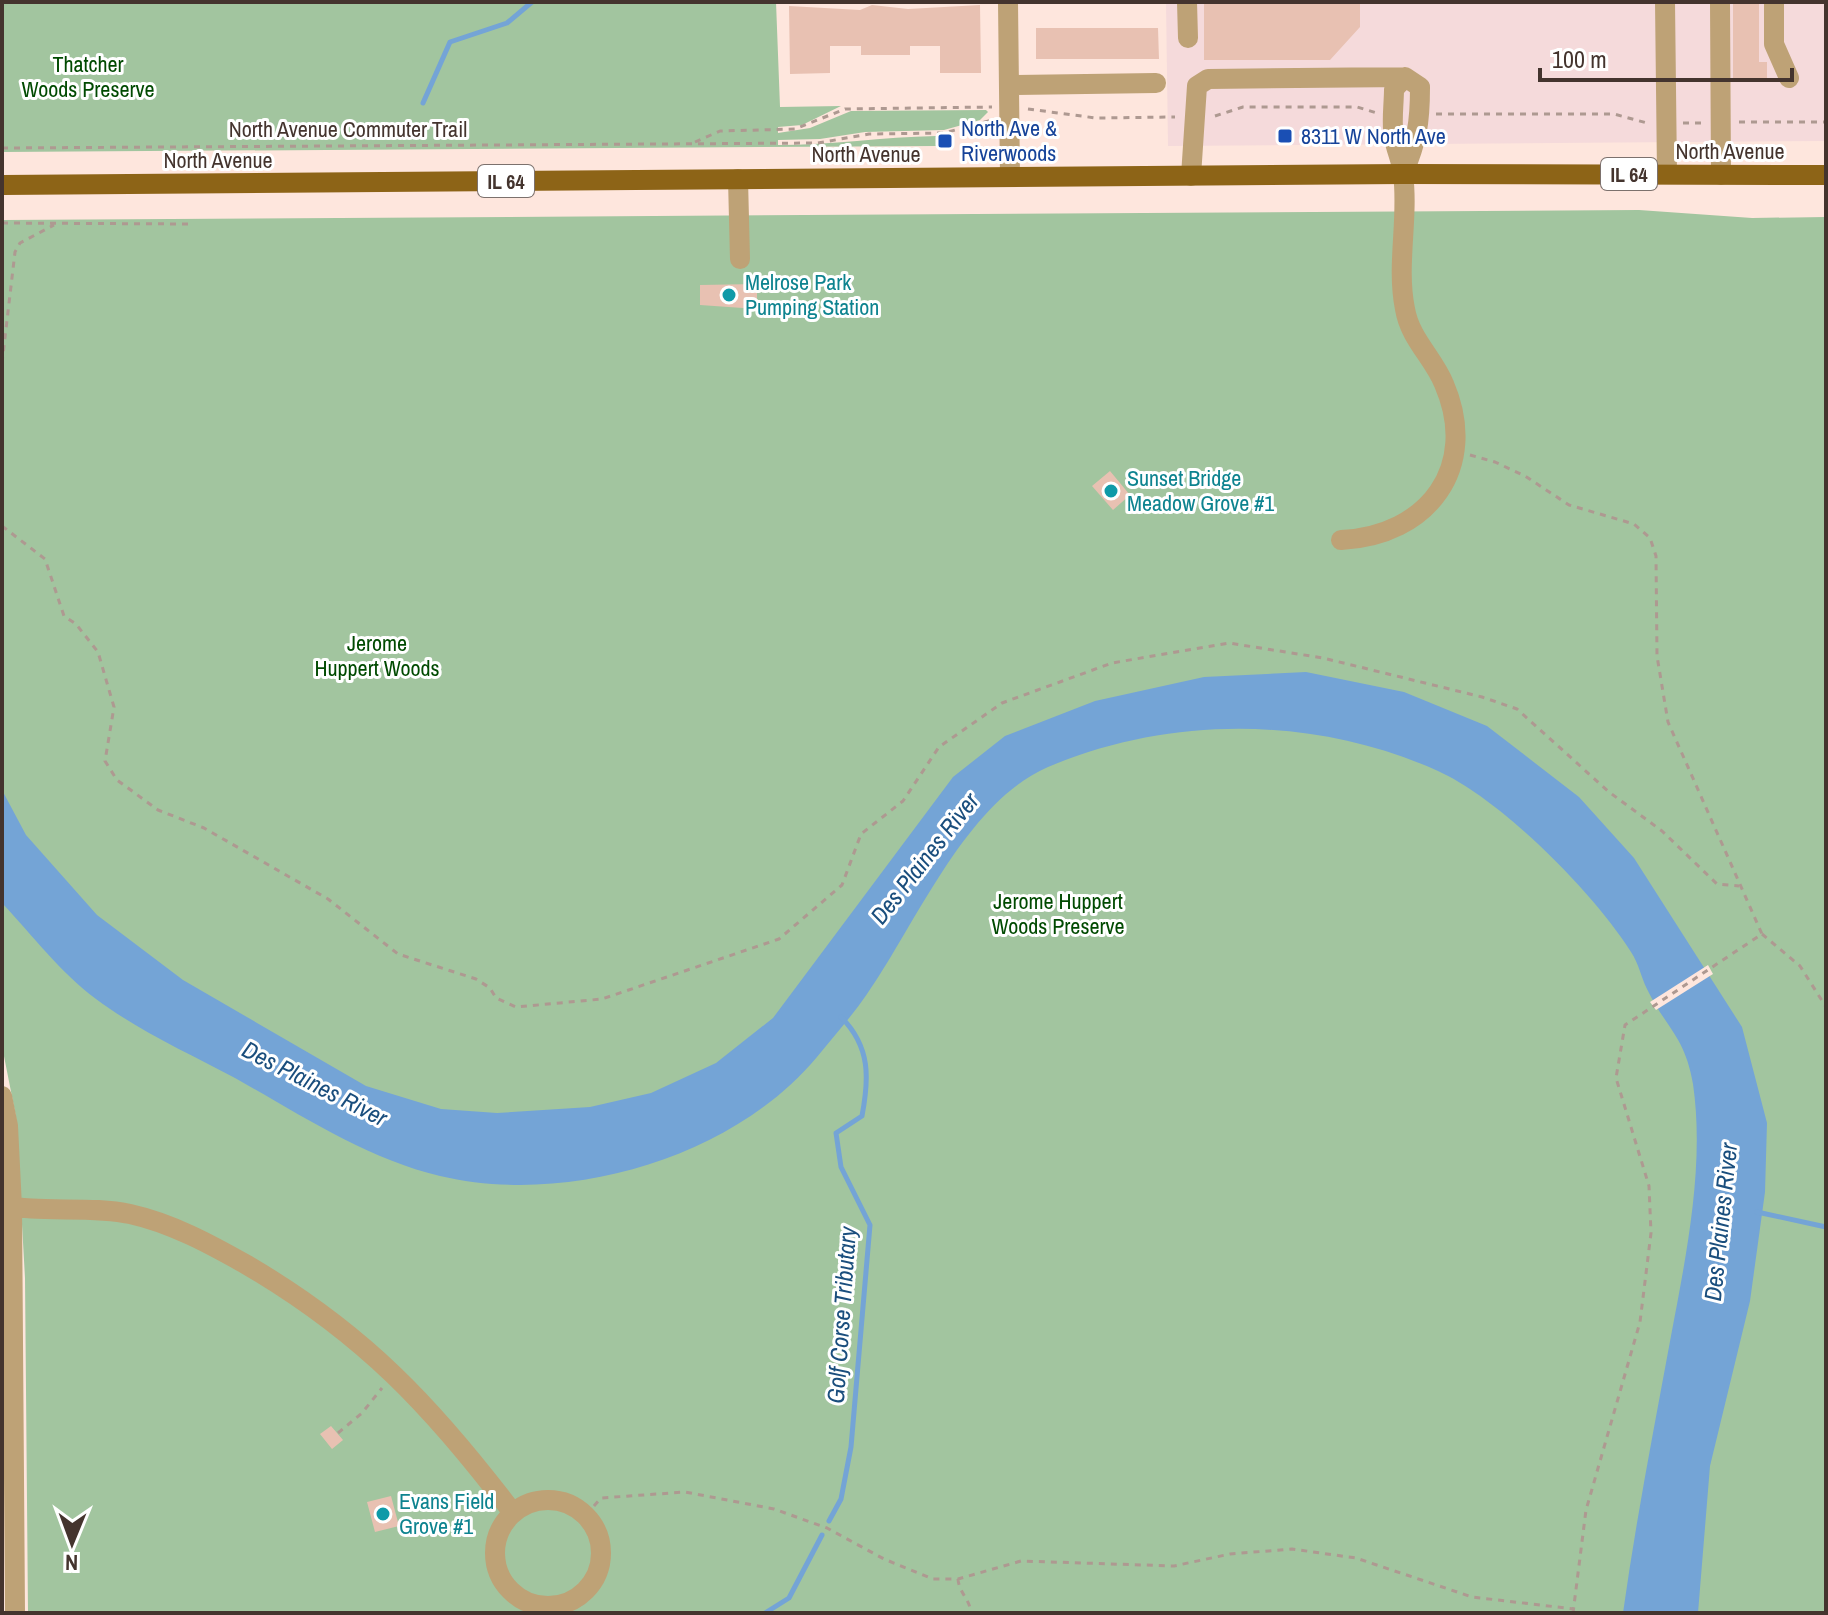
<svg xmlns="http://www.w3.org/2000/svg" width="1828" height="1615" viewBox="0 0 1828 1615" font-family="'Archivo Narrow',sans-serif">
	<rect width="100%" height="100%" fill="#fee6dd"/>
	<path fill="#f5dadb" d="M1166,2H1826V141L1168,146Z"/>
	<path fill="#a2c59f" d="M2,2H776L780,107L841,106L802,125L778,127V133L810,128L851,111L986,110L988,112L980,120L944,130L865,132L820,139L778,140V145C831,145 883,137 936,136L937,146L2,152Z
		M1639,210L1752,218L1826,217V1613H28L25,1278L16,1117L2,1046V220Z"/>
	<path fill="#74a4d6" d="M1306,672L1404,692L1487,726L1579,797L1634,858L1742,1027L1767,1123L1765,1192L1750,1301L1710,1466L1698,1613H1623C1636,1520 1654,1428 1671,1336C1686,1256 1705,1166 1693,1084C1685,1036 1665,1027 1647,989C1641,977 1639,964 1631,952C1594,893 1502,800 1438,771C1316,716 1171,715 1048,767C966,802 916,924 867,994C852,1016 834,1036 817,1057C732,1159 567,1206 440,1176C367,1159 299,1114 235,1078C188,1053 139,1031 96,999C61,973 32,935 2,903V790L26,835L97,915L183,980L366,1086L441,1109L497,1113L590,1107L651,1093L716,1063L773,1018L953,777L1005,736L1095,701L1204,677Z"/>
	<path fill="#fee6dd" d="M1708,965L1713,974L1656,1010L1650,1002Z"/>
	<g fill="none" stroke-linecap="round" stroke-linejoin="round">
		<path stroke="#74a4d6" stroke-width="5" d="M423,103L450,42L507,23L532,2
			M1757,1212L1826,1227
			M829,1521L841,1499L851,1447L870,1225L841,1167L836,1133L862,1116C869,1079 871,1047 841,1017
			M765,1613L789,1598L822,1535"/>
	</g>
	<path fill="#e8c1b2" d="M1204,2H1360V27L1330,60H1204Z
		M1733,2H1759V62H1767V81H1733Z
		M872,5L908,9L980,5L981,73H940V46H910V55H861V46H830V73L790,74L789,6L860,10Z
		M1036,28H1158L1159,59H1036Z
		M757,284V309L700,305V285Z
		M1110,471L1130,495L1113,510L1092,486Z
		M331,1426L343,1440L332,1449L320,1434Z
		M391,1496L399,1526L375,1532L367,1502Z"/>
	<g fill="none" stroke-linecap="round" stroke-linejoin="round">
		<path stroke="#ae9991" stroke-width="3" stroke-dasharray="6 6" stroke-linecap="butt" d="M1028,109L1096,118L1175,117
			M1436,114H1614L1647,123
			M1215,116L1243,107H1357L1377,113
			M1739,122H1826
			M1683,123H1703
			M695,142L720,131L795,129L845,109L992,107
			M2,148L818,143L869,134L944,133L992,120
			M2,223L192,224
			M2,363L15,252L20,243L54,225
			M1470,455L1495,462L1525,476L1569,505L1634,524L1650,538L1656,556L1657,656L1668,722L1762,934L1625,1025L1616,1078L1649,1186L1651,1233L1640,1322L1586,1510L1573,1613
			M2,526L45,559L64,616L76,624L98,652L114,707L105,761L117,780L158,810L204,828L328,899L398,954L476,979L490,988L496,998L516,1007L602,999L779,939L842,885L861,834L903,801L939,747L1002,703L1112,663L1229,643L1323,658L1482,697L1517,709L1609,792L1662,831L1717,884L1739,886
			M1762,934L1800,966L1826,1007
			M338,1433L362,1413L382,1388
			M586,1515L601,1498L685,1492L774,1509L827,1528L884,1559L933,1579H958L1021,1561L1174,1566L1230,1554L1292,1549L1356,1558L1472,1597L1574,1609
			M958,1579C959,1593 970,1599 971,1613"/>
		<path stroke="#bea276" stroke-width="20" d="M1008,2L1010,177
			M1187,2L1188,38
			M1665,2L1667,174
			M1720,2L1721,175
			M1774,2V44L1789,78
			M1009,85L1156,83
			M1191,176L1197,86L1208,79L1405,77L1420,87C1420,123 1417,141 1403,174
			M738,179L740,259
			M1341,540C1428,536 1480,467 1444,384C1433,357 1410,339 1405,309C1396,265 1409,218 1403,174C1402,162 1396,150 1394,138C1391,123 1394,105 1394,89L1405,77
			M2,1096L8,1126L12,1207L15,1613
			M2,1204C36,1214 89,1205 130,1214C171,1223 210,1244 247,1265C363,1333 432,1406 513,1513
			M495 1553a53 53 0 1 1 106 0a53 53 0 1 1-106 0Z"/>
		<path stroke="#8d6417" stroke-width="20" d="M2,185L1403,174L1826,175"/>
	</g>
	<g fill="#1a4fb4" stroke="#fff" stroke-width="3">
		<rect x="1277" y="128" width="16" height="16" rx="4"/>
		<rect x="937" y="133" width="16" height="16" rx="4"/>
	</g>
	<g fill="#0f9aa8" stroke="#fff" stroke-width="3">
		<circle cx="729" cy="295" r="8"/>
		<circle cx="1111" cy="491" r="8"/>
		<circle cx="383" cy="1514" r="8"/>
	</g>
	<g text-anchor="middle" dominant-baseline="central" stroke-width="6" stroke-linejoin="round" paint-order="stroke">
		<g fill="#fff" stroke="#7c716d" stroke-width="2">
			<rect x="1601" y="158" width="56" height="32" rx="6"/>
			<rect x="478" y="165" width="56" height="32" rx="6"/>
		</g>
		<g font-size="20" font-weight="bold" fill="#44342e">
			<text x="1629" y="174">IL 64</text>
			<text x="506" y="181">IL 64</text>
		</g>
		<g font-size="22" fill="#004a01" stroke="#fff">
			<text x="88" y="64">Thatcher<tspan x="88" dy="25">Woods Preserve</tspan></text>
			<text x="377" y="643">Jerome<tspan x="377" dy="25">Huppert Woods</tspan></text>
			<text x="1058" y="901">Jerome Huppert<tspan x="1058" dy="25">Woods Preserve</tspan></text>
		</g>
		<g font-size="22" fill="#164399" stroke="#fff" text-anchor="start">
			<text x="961" y="128">North Ave &amp;<tspan x="961" dy="25">Riverwoods</tspan></text>
			<text x="1301" y="136">8311 W North Ave</text>
		</g>
		<g font-size="22" fill="#44342e" stroke="#fff">
			<text x="348" y="129">North Avenue Commuter Trail</text>
			<text x="1730" y="151">North Avenue</text>
			<text x="866" y="154">North Avenue</text>
			<text x="218" y="160">North Avenue</text>
		</g>
		<g font-size="22" fill="#0d838f" stroke="#fff" text-anchor="start">
			<text x="745" y="282">Melrose Park<tspan x="745" dy="25">Pumping Station</tspan></text>
			<text x="1127" y="478">Sunset Bridge<tspan x="1127" dy="25">Meadow Grove #1</tspan></text>
			<text x="399" y="1501">Evans Field<tspan x="399" dy="25">Grove #1</tspan></text>
		</g>
		<g font-size="24" font-style="italic" fill="#1a4e7d" stroke="#fff">
			<text transform="translate(924 858) rotate(-52)">Des Plaines River</text>
			<text transform="translate(315 1083) rotate(27)">Des Plaines River</text>
			<text transform="translate(1720 1222) rotate(-84)">Des Plaines River</text>
			<text transform="translate(841 1315) rotate(-86)">Golf Corse Tributary</text>
		</g>
	</g>
	<rect width="1828" height="1615" fill="none" stroke="#44342e" stroke-width="8"/>
	<g transform="translate(72 1543) rotate(181)" stroke="#ffffff" stroke-width="6" paint-order="stroke">
	<path d="M0-6L14 30L0 20L-14 30Z" fill="#44342e"/>
	<text y="-12" font-size="22" font-weight="bold" text-anchor="middle" fill="#44342e">N</text>
	</g>
	<path d="M1540 68v12h252v-12" fill="none" stroke="#44342e" stroke-width="4"/>
	<text x="1552" y="68" font-size="24" fill="#44342e" stroke="#ffffff" stroke-width="6" paint-order="stroke">100 m</text>
</svg>
